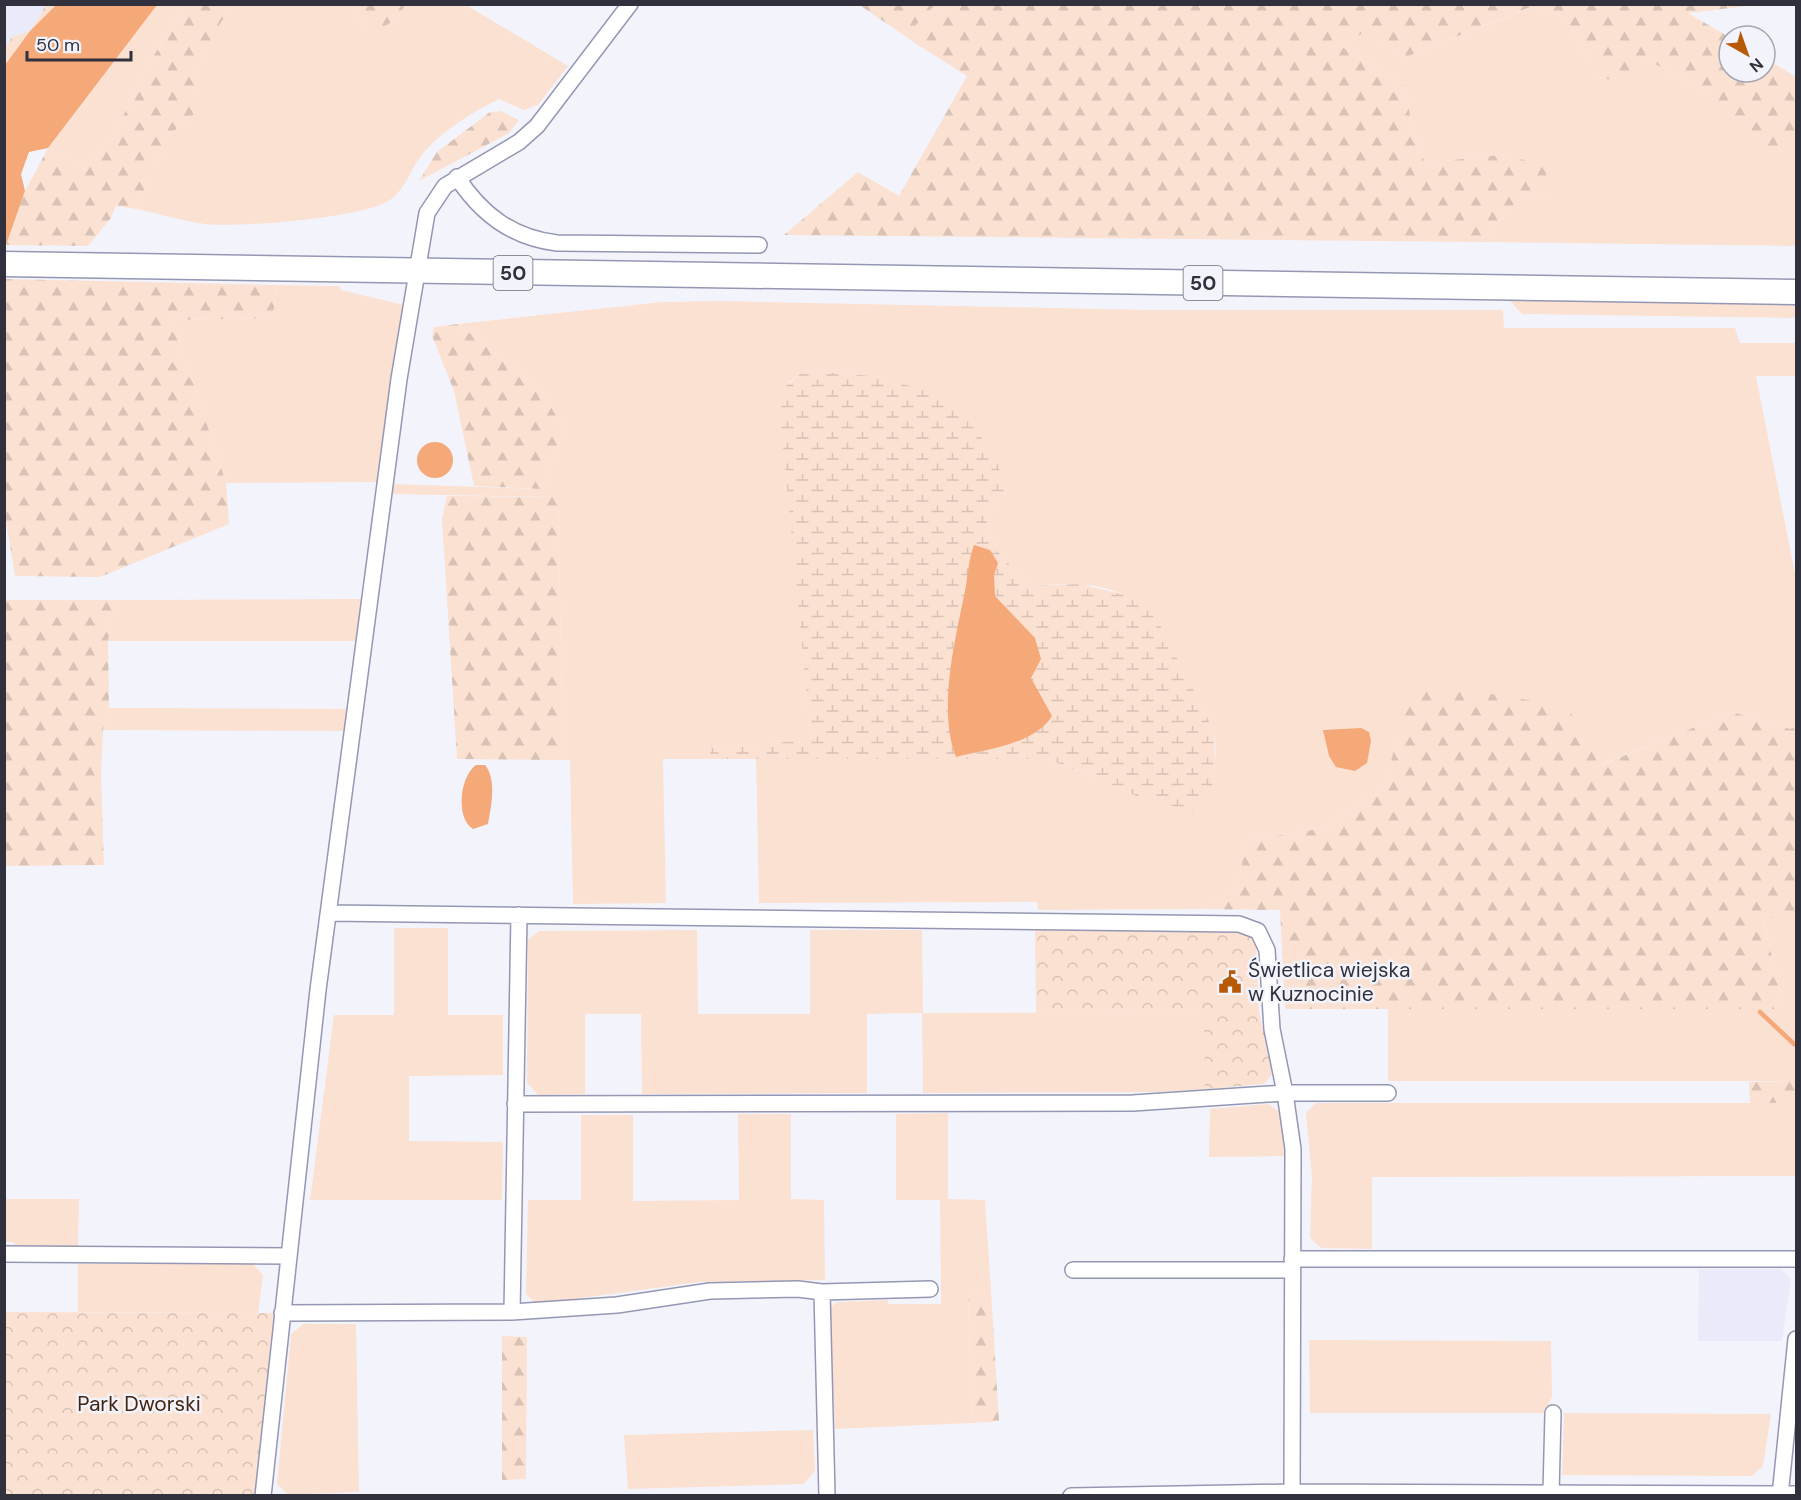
<svg xmlns="http://www.w3.org/2000/svg" width="1801" height="1500" viewBox="0 0 1801 1500" font-family="'DM Sans',sans-serif">
	<defs>
		<pattern id="forest-firs" width="22" height="20" patternUnits="userSpaceOnUse" patternTransform="scale(1.5)"><rect width="22" height="20" fill="#fbe1d2"/><path d="M5 1l3.5 6h-7zM16 11l3.5 6h-7z" fill="#d7c2b5"/></pattern>
		<pattern id="wetland-marsh" width="20" height="14" patternUnits="userSpaceOnUse" patternTransform="scale(1.5)"><rect width="20" height="14" fill="#fbe1d2"/><path d="M1 5h8M5 5V1M11 12h8M15 12V8" fill="none" stroke="#d7c2b5"/></pattern>
		<pattern id="park-crowns" width="20" height="18" patternUnits="userSpaceOnUse" patternTransform="scale(1.5)"><rect width="20" height="18" fill="#fbe1d2"/><path d="M2 6a3 3 0 1 1 6 0M12 15a3 3 0 1 1 6 0" fill="none" stroke="#d7c2b5"/></pattern>
	</defs>
	<rect width="100%" height="100%" fill="#f3f4fb"/>
	<path fill="#e9eafa" d="M5,5H46L30,31L12,37L5,50Z
		M1699,1269H1781L1791,1279L1782,1341H1698Z"/>
	<path fill="#fbe1d2" d="M157,5H184L143,74L115,133L84,169L48,148Z
		M232,5H350L363,27L398,17L405,5H466L568,66L538,105L524,110L499,99C473,112 443,130 424,152C411,167 407,188 390,200C365,218 236,228 205,224C182,221 160,214 137,209L168,136L194,113C190,72 210,37 232,5Z
		M935,5H950L915,43L905,36Z
		M1529,8L1565,17L1602,79L1642,56L1715,99L1769,151L1796,129V246L1480,242L1517,201L1546,193L1508,154L1425,163L1411,124L1406,85L1342,47L1365,30L1406,57Z
		M276,285L339,286L341,290L404,305L392,374L378,482L226,483L173,320L273,318Z
		M1508,299L1796,304V318L1522,314Z
		M720,301L1148,310H1503L1504,328H1735L1740,343H1796V376H1756L1796,579V726L1790,729L1732,712L1600,765L1412,693L1383,788L1326,828L1247,840L1236,893L1212,900L1203,909L1038,910L1037,902L759,903L756,759H1046L1093,776L1210,797C1213,776 1218,754 1214,733C1212,716 1133,599 1120,593C1091,581 1059,584 1029,586L997,551L984,514L1005,491L883,377L814,371L800,374L789,382L788,483L811,741L711,748L709,759H663L666,903L573,904L570,760H563L558,497L390,494L392,484L541,489L564,430L542,391L458,324L662,302Z
		M362,599L356,641H108L114,600Z
		M109,708L348,709L345,731L103,730Z
		M1763,917H1796V1081H1388V1009H1784Z
		M394,928H448V1015H503V1075L409,1076V1141L503,1142L502,1200H310L334,1015H394Z
		M697,930L698,1014H810V930H922L923,1013L1205,1012V1089L1157,1092L923,1093L922,1013L867,1014V1093L642,1094L641,1014H585V1094L538,1095L527,1083L528,940L539,931Z
		M1316,1103H1796V1176L1372,1177V1249L1321,1248L1310,1238L1312,1177L1306,1113Z
		M1268,1104L1283,1114L1284,1156L1209,1157L1210,1109Z
		M948,1113V1199L985,1200L991,1290L968,1292L972,1423L835,1429L829,1308L837,1302L888,1300V1304H941L940,1200H896V1114Z
		M738,1114H791V1199L824,1200L825,1280L700,1282L536,1304L526,1294L528,1200H581V1115H633V1201L739,1200Z
		M5,1199H79L78,1247H17L13,1242H5Z
		M78,1264H253L263,1275L258,1313L78,1312Z
		M303,1324H356L359,1492L288,1495L277,1484L291,1334Z
		M1309,1340L1551,1341L1552,1397L1544,1413H1310Z
		M1564,1413L1771,1414L1763,1466L1752,1476L1562,1475Z
		M813,1430L815,1471L804,1484L628,1489L624,1435Z"/>
	<path fill="url(#forest-firs)" d="M858,4H935V5L905,36Z
		M46,5H56L30,31L5,65L4,50L12,37L30,31Z
		M184,5H232C211,37 190,72 195,113L168,136L137,209L116,206L111,218L88,246L6,245L25,191L48,148L84,169L115,133L143,74Z
		M350,5H405L398,17L380,30L363,27Z
		M950,5H1757L1688,13L1729,37V72H1765V58L1796,77V129L1770,152L1715,112L1714,99L1642,56L1630,80L1602,79L1565,17L1528,8L1406,57L1365,31L1342,47L1406,85L1411,124L1425,163L1508,154L1546,168V193L1517,201L1480,242L784,235L858,172L899,196L967,76L915,43Z
		M501,111L519,120L509,133L419,181L437,152L490,112Z
		M4,279L276,285L273,318L173,320L226,483L229,524L100,577L15,576L4,509Z
		M458,324L542,391L564,430L541,489L474,486L454,391L432,336L434,327Z
		M447,496L558,497L563,760L457,759L442,519Z
		M114,600L108,641L109,708L103,730L101,774L104,865L5,866V600Z
		M1454,688L1567,706L1601,765L1732,712L1790,729L1796,726V917L1763,918L1784,1009H1285L1280,910L1203,909L1212,900L1236,893L1247,840L1326,828L1383,788L1411,693Z
		M1796,1081V1103H1750L1749,1082Z
		M991,1290L999,1421L972,1423L968,1291Z
		M502,1336L527,1337L526,1479L502,1480Z"/>
	<path fill="url(#wetland-marsh)" d="M814,371L883,377L957,402L997,461L1005,491L984,514L997,551L1029,586L1080,584L1122,594L1154,613L1214,731L1215,761L1211,797L1192,811L1141,798L1093,776L1046,759H709L711,748L811,740L778,393L800,374Z"/>
	<path fill="url(#park-crowns)" d="M1035,930H1246L1256,940L1259,1012L1273,1073L1264,1084L1205,1089L1204,1012L1036,1013Z
		M5,1312L274,1313L256,1495L5,1496Z"/>
	<path fill="#f5a878" d="M56,5H157L48,148L29,152L21,174L25,191L6,245L5,277V65L30,31Z
		M417 460a18 18 0 1 1 36 0a18 18 0 1 1-36 0Z
		M974,545L990,550L998,563L994,575L995,596L1035,638L1041,659L1031,678L1052,716C1034,745 986,749 956,757C937,708 956,637 966,586C968,572 969,559 974,545Z
		M1361,728L1369,732L1371,741L1367,763L1355,771L1336,767L1329,756L1323,730Z
		M476,765H485C497,779 491,807 488,824L473,829C455,818 460,776 476,765Z"/>
	<g fill="none" stroke-linecap="round" stroke-linejoin="round">
		<path stroke="#f5a878" stroke-width="4.5" d="M1760,1012L1794,1044"/>
		<g stroke="#9497b4" stroke-width="18">
			<path id="street" d="M457,177C481,214 512,238 557,243L759,245
				M330,913L1239,924L1258,931L1267,950L1272,1029L1285,1093H1388
				M515,1104L1133,1103L1285,1093L1293,1149L1292,1492
				M4,1254L288,1256
				M1292,1259H1796
				M1073,1270H1292
				M822,1292L930,1289
				M512,1312L519,915
				M282,1313L512,1312L617,1305L710,1291L798,1289L822,1292L827,1496
				M1551,1493L1553,1413
				M263,1496L318,990L399,379L427,213L445,186L519,142L537,126L630,4
				M1071,1496L1292,1492L1796,1494
				M1780,1496L1796,1339"/>
		</g>
		<g stroke="#9497b4" stroke-width="27">
			<path id="primary" d="M4,264L1796,292"/>
		</g>
		<use href="#street" stroke="#fff" stroke-width="15"/>
		<use href="#primary" stroke="#fff" stroke-width="24"/>
	</g>
	<defs>
		<g id="civic-bare" transform="scale(1.8)"><path d="M-.6-6.5H3V-4.5H.6V-3L4-1V1h2V6H-6V1h2V-1L-.6-3ZM-1.2 2.5V6h2.4V2.5Z" fill="#b75a07" stroke="#f3f4fb" stroke-width="2.5" paint-order="stroke"/></g>
	</defs>
	<g fill-rule="evenodd">
		<use href="#civic-bare" x="1230" y="982"/>
	</g>
	<g text-anchor="middle" dominant-baseline="central" stroke-width="5" stroke-linejoin="round" paint-order="stroke">
		<g fill="#f3f4fb" stroke="#6a6c76" stroke-width="1.5">
			<rect x="493.5" y="256" width="39" height="34" rx="4.5"/>
			<rect x="1183.5" y="266" width="39" height="34" rx="4.5"/>
		</g>
		<g font-size="20" font-weight="bold" fill="#30313d">
			<text x="513" y="273">50</text>
			<text x="1203" y="283">50</text>
		</g>
		<g font-size="21" fill="#30313d" stroke="#f3f4fb" text-anchor="start">
			<text x="1248" y="970">Świetlica wiejska<tspan x="1248" dy="24">w Kuznocinie</tspan></text>
		</g>
		<g font-size="21" fill="#442511" stroke="#f3f4fb">
			<text x="139" y="1404">Park Dworski</text>
		</g>
	</g>
	<rect width="1801" height="1500" fill="none" stroke="#30313d" stroke-width="12"/>
	<g transform="translate(1747 54) rotate(140)"><circle r="28" fill="#f3f4fb" stroke="#a5a6af" stroke-width="1.5"/>
	<path d="M0-4.5L10 22L0 15L-10 22Z" fill="#b75a07"/>
	<text y="-9" font-size="16" font-weight="bold" text-anchor="middle" fill="#30313d">N</text>
	</g>
	<path d="M27 51v9h104v-9" fill="none" stroke="#30313d" stroke-width="3"/>
	<text x="36" y="51" font-size="18" fill="#30313d" stroke="#f3f4fb" stroke-width="4.5" paint-order="stroke">50 m</text>
</svg>
